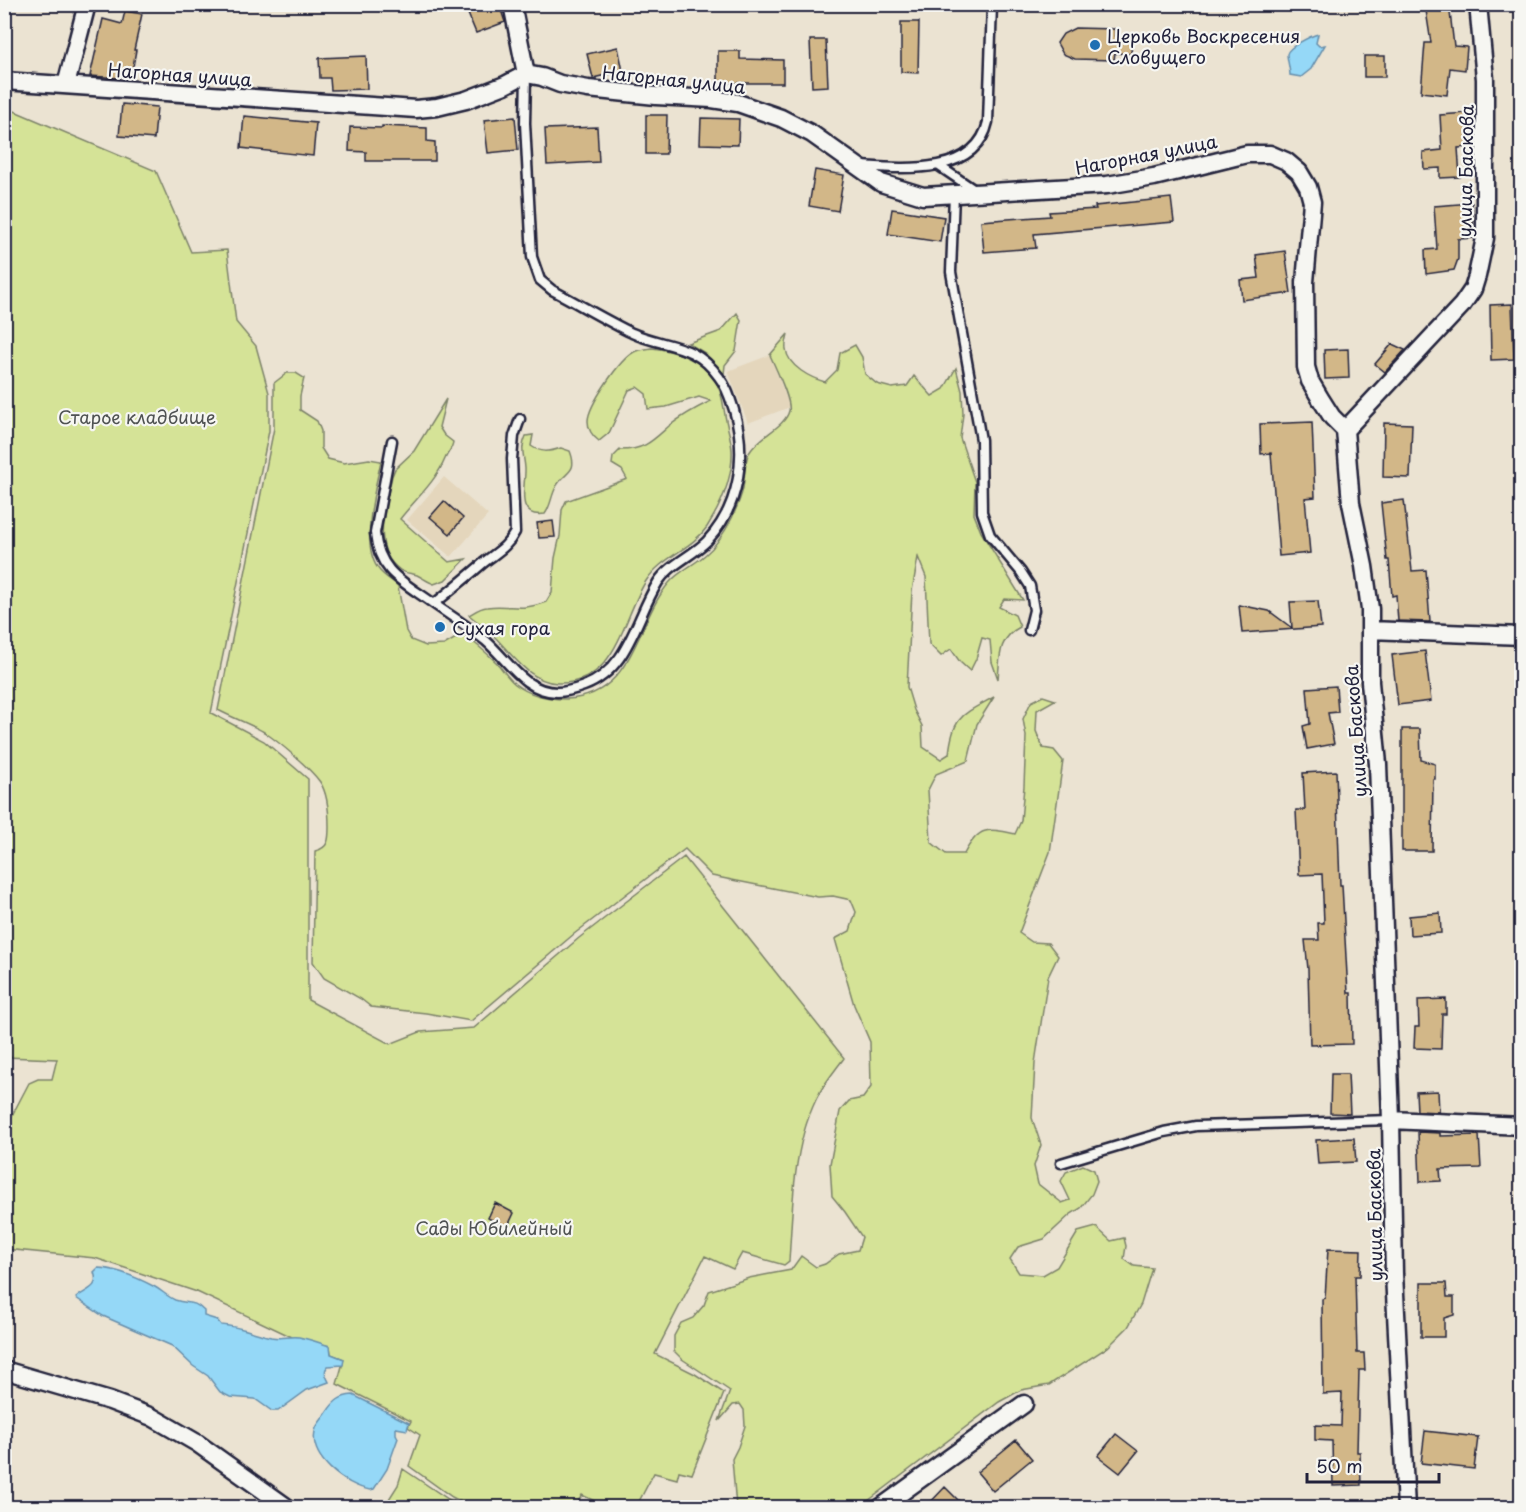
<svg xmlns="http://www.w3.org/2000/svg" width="1526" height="1512" viewBox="0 0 1526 1512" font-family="'Playpen Sans',sans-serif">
	<rect width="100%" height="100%" fill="#ebe3d2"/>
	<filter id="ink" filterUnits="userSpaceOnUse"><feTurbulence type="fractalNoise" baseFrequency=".0167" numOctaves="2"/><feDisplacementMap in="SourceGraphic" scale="12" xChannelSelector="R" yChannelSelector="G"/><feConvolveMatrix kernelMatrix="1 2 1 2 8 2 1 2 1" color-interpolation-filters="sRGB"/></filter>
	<g filter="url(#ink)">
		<path fill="#e4d6bc" d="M770,355L790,407L748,423L728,371Z
			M444,477L488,515L451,557L407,520Z"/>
		<path fill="#d5e397" stroke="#7c8269" stroke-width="1.5" d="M5,107L156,171L191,252L227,250L236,322L256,346L269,393V431L211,713L264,741L308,779V1000L390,1044L420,1032L474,1028L579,938L684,857L844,1058C836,1069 827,1080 820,1092C792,1143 793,1205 789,1261L784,1265L742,1253L733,1269L705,1256L655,1354L695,1374L724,1393L692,1474L679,1471L677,1479L654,1473L636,1507H607L582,1495L575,1507L473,1508L452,1497L409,1466L420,1435L408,1427L411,1421L337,1384L344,1359L331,1354L330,1346L292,1337L197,1292L95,1258L5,1249L4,1134L6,1127L29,1083L38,1079H52L57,1059L5,1057Z
			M737,313L741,320L736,351L725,365L724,374L705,353L688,343L721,331Z
			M788,334C787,338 785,345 786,349C788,367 811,378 825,382L837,370L840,353L855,345L862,357L865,374L877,384L892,388L907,386L914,376L932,396L944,389L956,368L962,391L963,414L960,438L975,482L974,514L981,532L1023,600L1004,599L999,607L1015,615L1020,627C998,638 1000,657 998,679L992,662L990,640L982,638L976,659L970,671L960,662L951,649L941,656L929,644L926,577L918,557L912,591L907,687L914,710L922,726L923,747L941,759L949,754C953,716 962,715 994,697L977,724L968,761L936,774L928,790L931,842L946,854H964C979,826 987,828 1015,834L1021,821L1024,786L1026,736L1023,719L1031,702L1043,696L1055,700L1037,710L1036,731L1043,748L1054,750L1063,761L1050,852L1019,933L1032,942L1048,943L1058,956L1048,977L1035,1063L1032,1118L1041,1145L1034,1166L1038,1184L1062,1203L1070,1200L1061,1181L1066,1172L1083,1165L1094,1170L1097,1181L1092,1194L1081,1208L1071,1214L1044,1239L1018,1247L1010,1259L1019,1273L1043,1275L1057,1267L1078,1232L1096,1227L1111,1241L1124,1238L1126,1246L1124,1259L1134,1266L1152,1268L1141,1304L1128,1327L1108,1347L1049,1385L1021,1390L999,1402L860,1507H736L732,1459L738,1447L745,1426L744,1410L740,1404L733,1405L719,1421L730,1391L682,1359L674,1351V1336L681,1323L693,1318L704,1305L709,1291L749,1278L791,1270L801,1256L816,1267L825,1264L839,1254L858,1250L862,1237L845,1212L832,1196L830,1164L840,1111L849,1101L863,1098L871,1087L870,1042L854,1005L835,939L850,931L856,912L851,900L833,896L818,897L712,876L685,849L574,934L471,1021L426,1013L371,1007L361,999L324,978L313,962L315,851C329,848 329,839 329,827C329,812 328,794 320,782C310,768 279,742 264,732C250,724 233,718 218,710L274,428V383L287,373H296L304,378L300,396V410L317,421L321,431V448L328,459L344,463L369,459L381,461C375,489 359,548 380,571C385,577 393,581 398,586L406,631L411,640L426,646L444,645L463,634C475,643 486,652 497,663C503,670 508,678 515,684C529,695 548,699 566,699C634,697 635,623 669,583C679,571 694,565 705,555C717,545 725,532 732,518C736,509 741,498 743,488C745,477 744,462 749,453C759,436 785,427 789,411C792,401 775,367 770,355Z
			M652,348C674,350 703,360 715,380C722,390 723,404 725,415C727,427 731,438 732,450C733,477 721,505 707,527C692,549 661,557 646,581C622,618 617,686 557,683C527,681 510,651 490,632C484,626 476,621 469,615C474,612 481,607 487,607C511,604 520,612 546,602L552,592L555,558L560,536L562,510L566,501L627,479L622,470L612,464L613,457L620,450C645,450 652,441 669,426C682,416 696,408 711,401L699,397L666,407L648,409L646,394L637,387L629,390L609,433L599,441C592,436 588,430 588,421C588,406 620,359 634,352C639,349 647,349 652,348Z
			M446,399L439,427L444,435L453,442C452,449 448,452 445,459C436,481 415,500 400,519L449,562L466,559L445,580L434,584C428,582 423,578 417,575C411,573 406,574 400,570C370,549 386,505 392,476L395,469L414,451Z
			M533,435L531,446C541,453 549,452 561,448L570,451C579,474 564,471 556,487C551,496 551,506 545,514C514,519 526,485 525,468C524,455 520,449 526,436Z
			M403,1469L448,1499L465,1507H384L398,1485Z"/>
		<path fill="#95d8f7" stroke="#678fac" stroke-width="1.5" d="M1318,34L1316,43L1319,46L1325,45L1311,69L1301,77L1290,75C1290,69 1287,59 1287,54C1288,47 1311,36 1318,34Z
			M98,1268C117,1268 138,1278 155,1287C162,1291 168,1297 175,1300C188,1305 193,1299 204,1311V1316L217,1320L221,1325C238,1326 254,1333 271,1337C282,1339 289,1336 299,1337C309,1339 320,1343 330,1346L331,1354L344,1359L343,1365L328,1366C323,1371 326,1376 329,1382L307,1390L278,1411H272L255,1399L230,1397L220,1392L208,1376L193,1366L172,1346L103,1316L76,1298C86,1289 100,1289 94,1272Z
			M353,1395L409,1423L407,1430L396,1428V1434L398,1438L387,1469L374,1489L370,1490C346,1486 306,1457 316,1428C318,1423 324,1417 327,1412C334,1401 340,1396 353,1395Z"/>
		<path fill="#d2b788" stroke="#22223b" stroke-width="1.5" d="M464,4H499L505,22L476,33Z
			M1425,4H1449L1454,46L1467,47L1465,70L1450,68L1447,95L1421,92L1425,43H1431Z
			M125,11L142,14L134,50H136L132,72L122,70L120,78L90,76L103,19L122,24Z
			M901,22H919L918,73L901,72Z
			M1075,28L1115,29V36L1132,37L1131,54L1115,53L1114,60L1075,59L1063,54L1057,43L1063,34Z
			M810,40H826L828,86L812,87Z
			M618,47L623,71L593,78L587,54Z
			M718,51H740V59L783,60V83H718Z
			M366,56L367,89L331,90L330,78H320L319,58Z
			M1364,56H1385V77H1364Z
			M122,104L157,107L154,139L119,136Z
			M1467,113L1469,147L1458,148L1460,177L1440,178V168L1424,169L1423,152L1442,150L1440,115Z
			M646,115H667L666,154H646Z
			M244,116L316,123L313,156L241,148Z
			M515,117L518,150L488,153L484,120Z
			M701,118L739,119L738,145L700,144Z
			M382,126L427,128V141L435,142V161H366V152L349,151L350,127L382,128Z
			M597,127L599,162L547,165L545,129Z
			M815,170L844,175L838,211L809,206Z
			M1171,198L1174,222L1034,234L1036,248L984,252L981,221L1050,216L1049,212L1096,209L1095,206Z
			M1472,203L1474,238L1458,239V259L1454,270L1426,274L1425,250L1437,249L1434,206Z
			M892,209L944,217L940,242L888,234Z
			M1285,251L1291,293L1242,300L1240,280L1259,278L1256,255Z
			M1512,304L1514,359L1491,360L1490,305Z
			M1392,344L1405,350L1385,372L1375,364Z
			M1348,349L1349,378L1325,379L1324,350Z
			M1312,422L1315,497L1305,498L1310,553L1279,556L1271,453L1261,454L1260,424Z
			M1384,423L1412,424L1410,478L1383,477Z
			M1404,500L1412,571L1426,570L1430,622L1398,621L1396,595L1392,596L1389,560H1387L1381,503Z
			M444,501L463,518L450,534L430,517Z
			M553,521L555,537L539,538L537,523Z
			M1318,601L1321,627L1242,633L1239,605L1269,611L1292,628L1290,602Z
			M1425,651L1431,701L1398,705L1392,655Z
			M1336,686L1338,712L1328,713L1334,744L1307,749L1303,726L1310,724L1307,688Z
			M1402,729H1420L1421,760L1435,764V779H1433L1432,851H1402Z
			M1336,771L1340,885H1342L1348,993H1351L1352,1044L1310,1045L1308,969L1305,940H1319L1318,923H1324L1322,874L1299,875L1296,810H1305L1303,773Z
			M1440,913L1441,933L1410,935L1409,916Z
			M1446,999V1014H1442L1441,1049L1414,1048L1415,1027H1419L1418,1000Z
			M1331,1074H1348L1350,1114L1330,1113Z
			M1438,1091L1439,1112L1417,1111L1416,1092Z
			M1418,1132L1440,1133V1136L1479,1135L1481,1168L1440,1169L1441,1181L1420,1182Z
			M1354,1138L1356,1162L1318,1164L1316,1140Z
			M495,1203L514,1213L507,1228L488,1218Z
			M1328,1249L1361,1250L1360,1276H1355L1357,1353H1364L1365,1370H1359L1357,1452H1360L1361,1485L1333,1486L1332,1441L1315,1440V1425L1341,1426L1342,1393L1323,1394L1322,1299L1325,1298Z
			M1421,1283H1446L1447,1297H1454V1315L1444,1318V1337H1421Z
			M1425,1431L1478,1437L1474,1469L1421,1463Z
			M1116,1434L1138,1451L1120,1473L1098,1456Z
			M1016,1440L1032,1459L993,1491L977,1472Z
			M945,1487L966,1508H925Z"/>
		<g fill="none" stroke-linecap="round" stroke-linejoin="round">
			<g stroke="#22223b" stroke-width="13">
				<path id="service" d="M862,166C903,169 976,176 988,122L992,4
					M939,166L976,191
					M954,194L951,272L981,440L982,512L990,535L1021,572L1030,586L1034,610L1029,630
					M520,419L514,436L512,459L515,532C507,548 495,553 482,564C466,578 450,591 434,604C451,616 469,627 486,641C508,660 524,692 557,692C566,692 576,689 584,686C629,669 635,619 658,582C669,565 692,556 707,541C740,506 747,455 734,410C730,398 727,387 719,377C694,342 666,348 632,333C605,320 579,304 552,290L540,280L532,257L525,123L526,74
					M392,441L375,533C379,573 404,582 434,604
					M1061,1163L1164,1132L1196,1126L1391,1120"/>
			</g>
			<g stroke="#22223b" stroke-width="21">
				<path id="minor" d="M512,4L526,74
					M4,81L416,109L437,107L466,100L505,85L526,74L542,77L560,84L588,89L656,96L712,99L738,103L781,118L812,134L881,183L923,196L1107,185L1154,177L1247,154H1270L1286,161L1299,172L1308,187L1312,202L1305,282L1306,367L1310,381L1320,398L1332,417L1345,430
					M66,85L87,4
					M1370,630L1522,636
					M1391,1120L1522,1126
					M4,1370L110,1401L152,1417L197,1443L288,1508
					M880,1508L1024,1404
					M1406,1508L1394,1274L1391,1120L1378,764L1370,682V609L1364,566L1351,503L1345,430L1462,305L1473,289L1477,276L1485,238V79L1478,4"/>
			</g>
			<use href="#service" stroke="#f6f6f2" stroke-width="8"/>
			<use href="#minor" stroke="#f6f6f2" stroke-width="16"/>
		</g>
	</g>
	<g fill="#1f6fb2" stroke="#f6f6f2" stroke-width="2">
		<circle cx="1095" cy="45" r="6"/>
		<circle cx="440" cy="627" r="6"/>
	</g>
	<g text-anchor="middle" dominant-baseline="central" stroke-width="4.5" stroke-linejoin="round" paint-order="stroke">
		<g font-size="18" fill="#22223b" stroke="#f6f6f2" text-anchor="start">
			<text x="1107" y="35">Церковь Воскресения<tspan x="1107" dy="21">Словущего</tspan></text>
			<text x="452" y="627">Сухая гора</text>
		</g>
		<g font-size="18" fill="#22223b" stroke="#f6f6f2">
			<text transform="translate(180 74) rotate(4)">Нагорная улица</text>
			<text transform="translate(674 79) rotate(6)">Нагорная улица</text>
			<text transform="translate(1146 154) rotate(-11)">Нагорная улица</text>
			<text transform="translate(1465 171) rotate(-89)">улица Баскова</text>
			<text transform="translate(1355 731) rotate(-94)">улица Баскова</text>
			<text transform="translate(1374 1215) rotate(-91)">улица Баскова</text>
		</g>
		<g font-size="18" fill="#4f5252" stroke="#f6f6f2">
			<text x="137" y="416">Старое кладбище</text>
			<text x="494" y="1227">Сады Юбилейный</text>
		</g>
	</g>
	<rect width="1526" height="1512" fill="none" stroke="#f6f6f2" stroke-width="24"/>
	<rect x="12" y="12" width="1502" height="1488" fill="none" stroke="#22223b" stroke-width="2" filter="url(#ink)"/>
	<path d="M1307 1473v9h132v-9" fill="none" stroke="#22223b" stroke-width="3"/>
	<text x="1316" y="1473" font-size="18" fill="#22223b" stroke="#f6f6f2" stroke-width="4.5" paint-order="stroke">50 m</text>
</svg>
